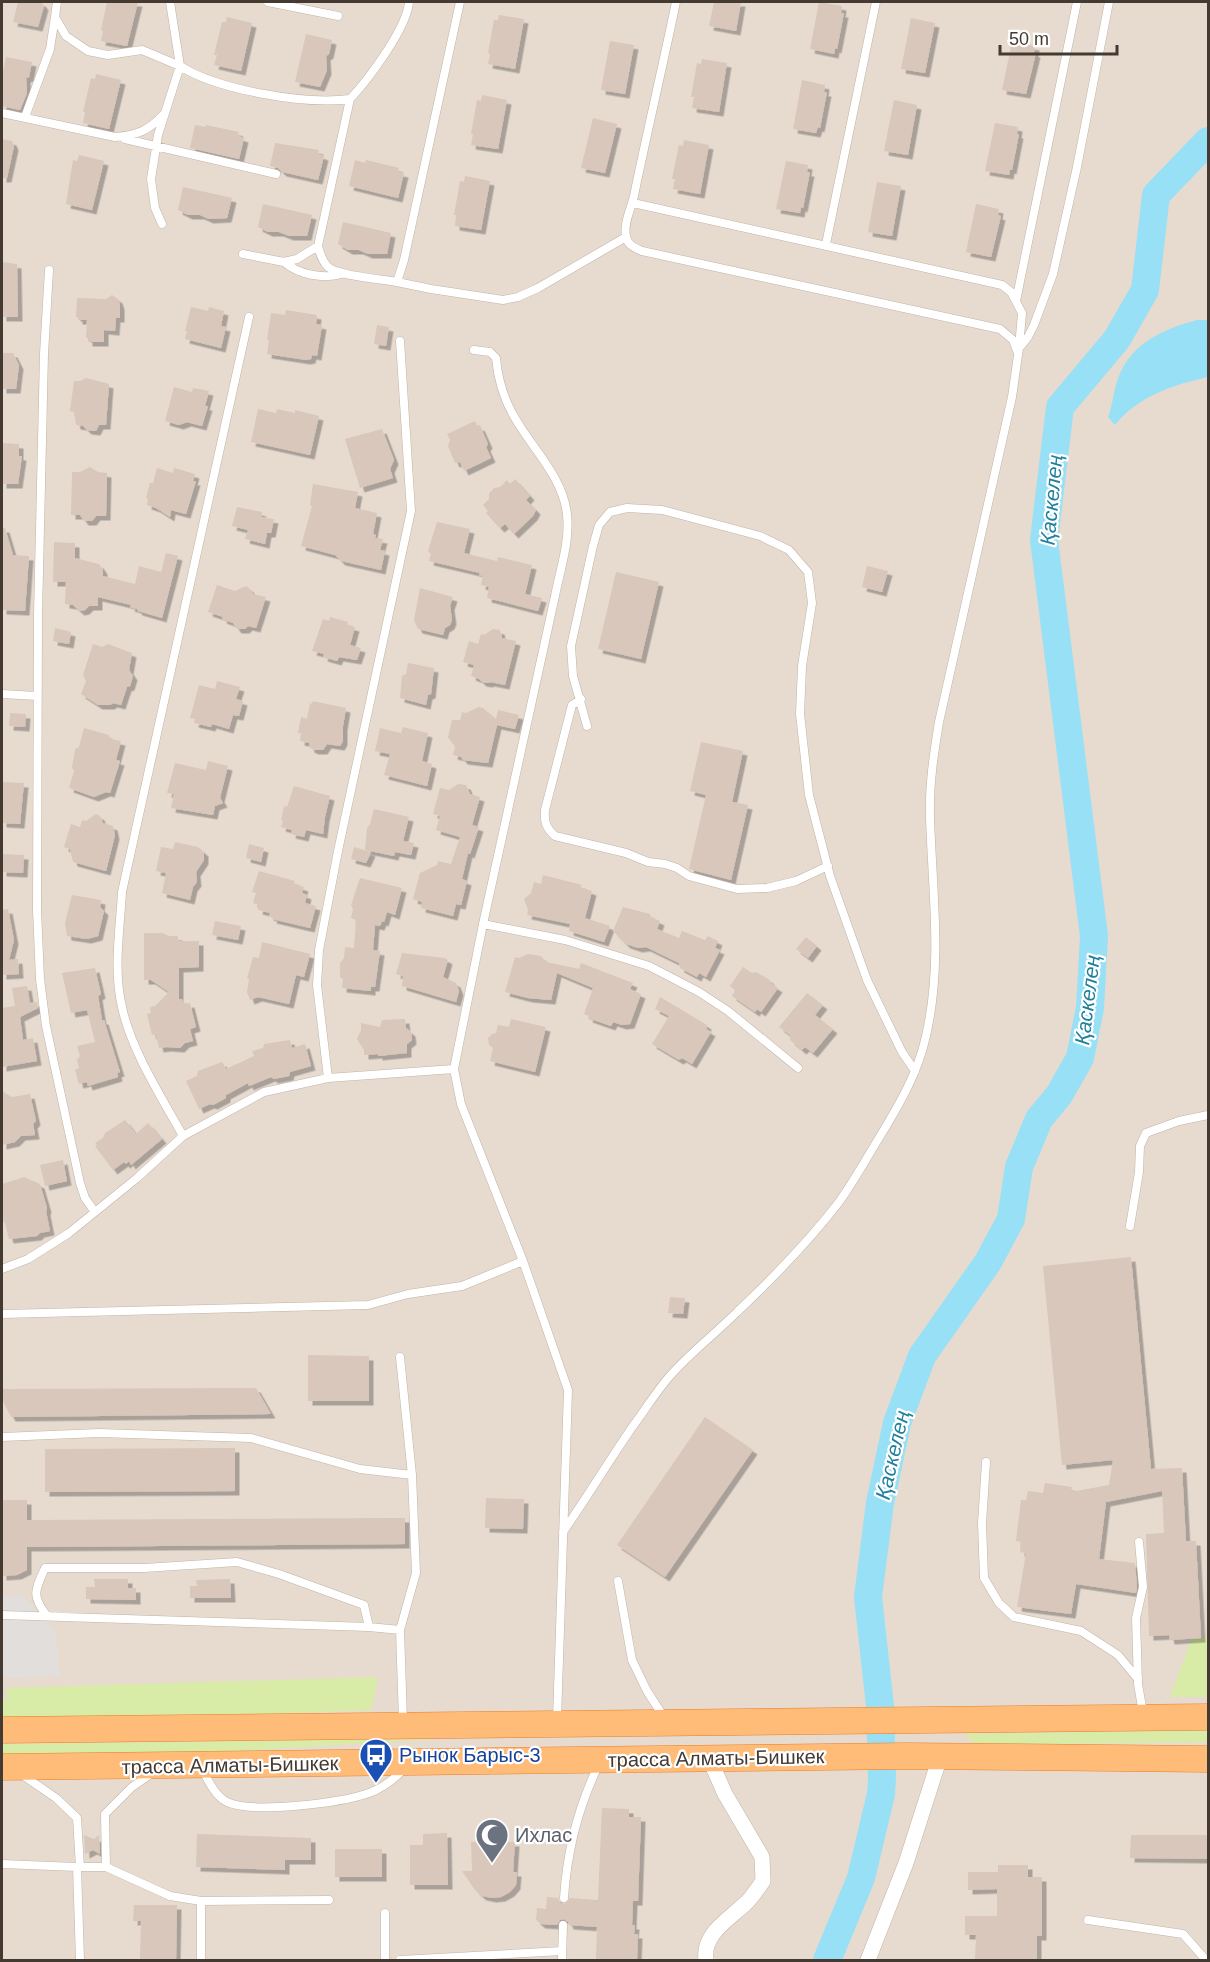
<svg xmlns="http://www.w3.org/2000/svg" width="1210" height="1962" viewBox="0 0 1210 1962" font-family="Helvetica,sans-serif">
	<defs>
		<filter id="shadow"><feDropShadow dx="4.5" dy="4.5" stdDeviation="0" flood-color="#0004"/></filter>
	</defs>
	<rect width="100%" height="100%" fill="#f3ebe2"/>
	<path fill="#e7dbd0" d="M2,2H1208V1960H2Z"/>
	<path fill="#d8eba7" d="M1192,1638H1208V1697H1170Z
		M376,1677L377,1683L371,1710L195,1717H2V1700H7V1688Z
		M1208,1730V1742L977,1745L964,1734Z
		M437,1739L221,1752L2,1757V1744Z"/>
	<path fill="#e2dedb" d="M2,1596H23L55,1631L60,1676L2,1678Z"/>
	<path fill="#98e0f5" d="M1197,320H1208V377C1173,385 1138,396 1115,425L1108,417C1112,407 1113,396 1116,385C1127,345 1160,330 1197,320Z"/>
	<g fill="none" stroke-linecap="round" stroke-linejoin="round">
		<path stroke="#98e0f5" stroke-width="28" d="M827,1960L861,1878L881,1794L882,1778L880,1706L868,1597L880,1503L897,1423L922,1356L988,1262L1011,1219L1019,1167L1039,1119L1059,1095L1080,1058L1090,1008L1094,936L1044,540L1060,407L1117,339L1145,290L1156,195L1208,141"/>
	</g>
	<path fill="#d8c7ba" filter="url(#shadow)" d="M18,2H41L44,6L38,27L13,22Z
		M107,2H138L127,46L101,41L103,31L101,30Z
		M714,2H741L736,31L709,26Z
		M819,2L842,6L841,13H844L837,49L835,48L834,54L810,49Z
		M499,15L524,19L515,69L488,64L490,54L488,53L494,20H498Z
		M227,17L252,23L241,71L214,65L217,55H214L222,22H226Z
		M911,18L935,23L925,73L901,69Z
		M306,34L332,40L329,54L326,56L327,70L320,87L295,82Z
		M610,41L634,45L625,94L601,90Z
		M1012,42L1035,46L1034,53H1036L1026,94L1002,90Z
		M6,57L32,62L29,77L26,78L27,93L20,110L2,106V77Z
		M702,59L727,63L719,112L692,108L694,97H691L697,63L701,64Z
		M96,74L121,80L109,129L83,123L85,112H83L91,78L95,79Z
		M802,80L825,85L824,92H827L820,128L818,127L816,133L793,129Z
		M482,95L507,100L498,149L471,145L473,134H471L477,100L481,101Z
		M894,100L917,105L908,155L884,151Z
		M593,118L617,124L605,173L581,168Z
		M995,123L1018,127L1017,134H1019L1012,170L1010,169L1009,175L985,171Z
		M195,125L206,127V125L239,132L238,136L244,138L239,159L190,148Z
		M2,139L12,141L14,146L7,178H2Z
		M684,140L709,145L700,194L673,189L675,179H672L679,145L683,146Z
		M275,143L319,150L318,154L324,156L318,180L282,172L278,168L270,166Z
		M79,155L104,161L92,210L66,204L73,160L77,161Z
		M355,160L365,163L366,160L399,168L398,172L404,173L398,198L349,186Z
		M786,161L808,165L807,172H810L803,208L801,207L800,213L776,209Z
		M465,176L490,181L481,230L455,226L456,215H454L460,181L464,182Z
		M877,182L901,186L892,236L868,232Z
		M183,187L232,198L227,218L209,219L200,215H188L178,210Z
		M263,204L312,215L307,236H289L279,232H268L258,227Z
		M976,204L999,209L998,215L1001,216L991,257L966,252Z
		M343,222L391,233L387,254H368L359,250H348L338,244Z
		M2,262L17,264L18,317H2Z
		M112,295L118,299L120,305V318H116L115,331L104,330V342H88V338H86L87,320H78V317H76L77,298L106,299Z
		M191,307L208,311L209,307L224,311L221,326L226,327L221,348L185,339L187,331H185Z
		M286,310L317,315L316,324L322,325L317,356L312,355L311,359L306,360L267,354L269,340H267L271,313L285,315Z
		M377,325L389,327L386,346L374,344Z
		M2,353H13L19,365L16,389H2Z
		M86,378L109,384L106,425H99L96,431L87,430L83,426L76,425L74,412L70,411L74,381H80Z
		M174,387L192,392L193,388L209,391L205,406H208L202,426L187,422L179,425L165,421Z
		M258,409L276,413L277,409L295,413V410L319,416L310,455L251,442Z
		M475,421L478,427L480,426L488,444L486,447L491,458L464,471L460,462L455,463L448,446L450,440L447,434Z
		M382,429L394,460L390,469L393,478L360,488L345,439Z
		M2,443L19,444V456H22L18,484H2Z
		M90,467L98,472L107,473L106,516H96L92,521H84L80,515H71L72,472H80Z
		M157,468L173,473L174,468L195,474L193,481H196L186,514L171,510L170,517L156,508L147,505L148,499L146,498L150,483H153Z
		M515,479L530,496L526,500L536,510L533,516L514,534L505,524L500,528L486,513L488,511L483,505L489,499V494L494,488L500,487L507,480L510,484Z
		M313,484L358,492L355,508L377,513L373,534L376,535L375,538L383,539L380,550L385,551L381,570L341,561L335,555L301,546L312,506L310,505Z
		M237,507L262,512L261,517L274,519L271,533H267L265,544L245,539L248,530L232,526Z
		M437,522L470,529L464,553L497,561L498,557L532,565L525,594L542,598L538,611L487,598L489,587L481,585L483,576L479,575L480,573L429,561L431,554L428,551Z
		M2,528H5L13,555L29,556L25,611L2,610Z
		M54,542L75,543V558L99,564L103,570V576L135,584L139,566L161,572L166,553L178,556L162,618L138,611L137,609L130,607L131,605L98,597V606H89L85,610L80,611L73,605L65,604L66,582H53Z
		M867,566L888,571L882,592L862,587Z
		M616,572L659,582L641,659L598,649Z
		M217,585L235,591L246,586L249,588L253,594L266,597L256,628L248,626L245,629H237L233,623L222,619L223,617L208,612Z
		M420,588L453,597L450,606L452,620L450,625L445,628L443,635L418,629L414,620Z
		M330,617L348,622L347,625L355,627L350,645L361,648L357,660L339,657L337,661L323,657L324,654L312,651L323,619L329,621Z
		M55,628L71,632L69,644L53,641Z
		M493,629L500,630L502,638L516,641L505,685L490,682L488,683L482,682L479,679L471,676L474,665L463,662L469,641L478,644L481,634L484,635Z
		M93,644L102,647L108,644L132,653L129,670L133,676L130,686L127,687L121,705L113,703L110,705H98L81,694L86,681L83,675Z
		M408,663L434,668L431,694L428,695L426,705L400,698L402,676L406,674Z
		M217,681L240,687L236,699L243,701L239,716L233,715L229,729L212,724L211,727L194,723L195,719L190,718L199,685L215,689Z
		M313,701L346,708L343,726V741L340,746L327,744L323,750H314L310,748L309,743L300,741L301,733H298L301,717L307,719L310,703L312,704Z
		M479,707L483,708L496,719L498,710L519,715L515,729L497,725L488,763L463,760L461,757L453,755L455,747L448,737L452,720H460L462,712L466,713Z
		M10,713L26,714L25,727L9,726Z
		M403,727L428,733L422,761L432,764L427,786L384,775L390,754L375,751L380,728L401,733Z
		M84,728L109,735L110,739L121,741L116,760L120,761L110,793L106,792L94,797L69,788L74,771L72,768L75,749L79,747Z
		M701,742L743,751L732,802L748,805L731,880L689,869L706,795L690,791Z
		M208,761L228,766L220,798L223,803L215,806L213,815L171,808L174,794L167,793L175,763L206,770Z
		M2,782L24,783L20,824L2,823Z
		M458,784L466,785L470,794L480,797L472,825L479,827L470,854L468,853L462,879L467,881L461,905L456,904L453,916L421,908L422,902L413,899L420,873L437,865L438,861L451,864L460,837L436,830L440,816L433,814L440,788L449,790Z
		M294,786L330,796L325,817L323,834L306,830L304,837L291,834L292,830L281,827L283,821L281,820L284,806L287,807Z
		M374,809L409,817L403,841L414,843L411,855L395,852L394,856L365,850L367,828L370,824Z
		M96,814L100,816L103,823L113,826L115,835L106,871L73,862L70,849L64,847L71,824L80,827L82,820L86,821Z
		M175,842L198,847L204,852V860L196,872L197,882L193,887L190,900L162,893L166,873L156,871L161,847L173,849Z
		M249,844L264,848L261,862L246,858Z
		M354,847L371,852L366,863L351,859Z
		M2,854L24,855L23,873L2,872Z
		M259,871L295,881L294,884L304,887L302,893L307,895L305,903L316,906L310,928L272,919L273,917L269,916L270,913L258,910L259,905L253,903L256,893L252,892Z
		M543,875L582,885L580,887L592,891L585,918L610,926L604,942L569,931L570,924L527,915L528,910L524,899L531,893L534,882L541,884Z
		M360,878L402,888L395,915L387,912L384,922L382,921L380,926L375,925L373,950L380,951L375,987H371V991L342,988L343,979L340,977V963L344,958L345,947L354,948L356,920L351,918L353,909L351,905Z
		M72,895L101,900L100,907L104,911L98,936L87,939L67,936L65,923Z
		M623,907L650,914L651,917L660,921L657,929L679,938L682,931L705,940L708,936L718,941L715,948L720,950L706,977L699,973L697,977L680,968L679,963L646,947L638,948L626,944L613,931Z
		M8,909L14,940L9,960L18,959L19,974L2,975V910Z
		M215,921L241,926L238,940L212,935Z
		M144,933H162L169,936H178V941H199V967L179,968V999H182L184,1004L190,1003L196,1027L190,1029L193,1041L185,1043L180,1048L167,1047L159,1048L156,1034L152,1035L147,1014L151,1013L150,1007L155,1006L169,992L151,980H144Z
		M806,937L817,946L808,958L796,949Z
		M262,942L310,954L304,977L296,975L289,1004L258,997L250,1000L247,992L249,979L247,978L253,957L259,958Z
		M402,953L445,958L448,960L443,977L456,983L459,991L456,1002L402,986L403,976L396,974Z
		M528,954L541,956L546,962L579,969L581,963L633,983L630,989L641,994L630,1024L622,1025L613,1022L611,1026L588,1018L589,1016L584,1014L593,988L557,973L551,1000L528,998L505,992L515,957L519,958Z
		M743,967L752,973L756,972L770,980L769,982L778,988L761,1012L757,1009L755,1012L732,996L735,990L730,986Z
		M95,968L101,994L98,996L102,1020H104L120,1072L117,1073L118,1077L88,1086L87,1082L79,1084L75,1070L79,1068L77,1060L80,1056L77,1046L95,1042L87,1010L71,1013L62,973Z
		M27,986L30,1003L37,1002L38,1008L20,1017L23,1040L33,1038L37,1061L2,1067V1008L15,1006L12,988Z
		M807,993L823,1005L815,1015L833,1029L813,1053L805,1047L802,1050L790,1040V1035L779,1027Z
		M660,997L707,1025L706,1029L711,1032L692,1064L682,1058L679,1060L652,1044L669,1016L655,1009Z
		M405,1019L406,1028L411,1032L412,1040L407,1044V1053L378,1056V1054L364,1055V1050L357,1039L361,1030V1023L380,1027L382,1020Z
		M511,1019L546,1027L535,1072L490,1061L493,1048L489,1045L488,1038L492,1034L496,1033L498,1025L509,1027Z
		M290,1040L292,1048L305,1044L311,1066L290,1072L289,1076L274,1079L271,1077L249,1086L248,1083L226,1095V1098L213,1105L210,1104L199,1109L186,1081L197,1076L198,1071L222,1062L226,1069L254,1056L252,1051L263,1048L264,1044Z
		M2,1091L12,1097L30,1094L36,1121L33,1124L35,1135L21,1136L15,1142L2,1145Z
		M125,1120L136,1134L148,1123L162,1139L131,1165L129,1161L126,1164L124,1162L113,1170L95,1146L97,1145L95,1143L103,1138L105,1133Z
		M63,1160L67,1181L45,1186L40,1165Z
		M24,1177L40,1184L47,1208L46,1211L50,1231L40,1233L37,1236L9,1239L5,1223L2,1220V1184Z
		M1131,1257L1151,1469L1182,1468L1186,1541H1196L1201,1638L1170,1640L1169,1635L1149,1636L1146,1534L1164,1533L1162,1491L1106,1502L1099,1559L1135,1563L1137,1587L1136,1593L1076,1584L1071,1614L1017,1607L1026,1553L1020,1552L1021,1542L1016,1541L1021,1500H1026L1028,1491L1043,1493L1045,1483L1072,1487L1071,1492L1109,1485L1113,1460L1062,1465L1043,1266Z
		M670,1297L685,1298L683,1314L668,1313Z
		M308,1355L369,1356V1401H308Z
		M256,1388L271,1414L11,1417L2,1399V1389Z
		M705,1417L753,1450L665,1577L617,1545Z
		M235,1448V1491L45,1492V1449Z
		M486,1498L524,1499L523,1529L485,1528Z
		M2,1500H27V1520L405,1518V1544L27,1547V1570L17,1575L2,1576Z
		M94,1579H128V1588H136V1600L86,1599V1587H95Z
		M230,1579L231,1598H190V1586H197L196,1580Z
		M602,1808L629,1809V1817H641L638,1901H633L632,1925H635L634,1934H638L637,1959L596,1960L597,1927L569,1925L568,1922L564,1919L560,1920L557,1925L541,1924L536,1920L537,1908L546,1909L547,1897L558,1898L560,1903L564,1904L570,1898L598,1900Z
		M447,1833L448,1885H410V1845H423V1834Z
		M197,1834L311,1838V1860H285V1870L196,1867Z
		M495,1834L503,1842H515L513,1872H517L516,1885L510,1892L501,1897L492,1898L482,1896L475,1890L462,1871H472L471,1842H483L486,1835Z
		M84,1835L94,1839L99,1835L100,1854L93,1850L85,1854Z
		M1131,1835H1209V1859L1130,1858Z
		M335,1849H382V1877H335Z
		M998,1865H1028V1877H1042V1936H1037V1960H975L976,1935H965V1916H997V1889L968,1890V1872H998Z
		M134,1905H177L176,1960H140L141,1921H133Z"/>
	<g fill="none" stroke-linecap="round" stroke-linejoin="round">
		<g stroke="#c1b3a7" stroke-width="9">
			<path id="service" d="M57,2L55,17L66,36L88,51L108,55L142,50L180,66L158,135L151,179L155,208L162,224
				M170,2L180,66C218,90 305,105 350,99
				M268,2L338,16
				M460,2L404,260L397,282L431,289L503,300L518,297L538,288L626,237
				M676,2C663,65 648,128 635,191C633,205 623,222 626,236C627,245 635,248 642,251L1000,329L1013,340L1018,353
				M2,113L115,137C138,135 148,131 164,114
				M25,117L50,49L55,17
				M125,139L276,174
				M826,244L876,2
				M243,254L284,262L297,259L318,246
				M284,262C299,275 323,279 342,274
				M49,270L44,354L38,615L37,910L40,979L46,1026L80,1183L85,1198L95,1212
				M397,282C382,279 338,276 328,267C322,261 320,254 318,246L350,99C368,80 407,28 409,2
				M1016,301L1077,2
				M1020,347L1028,337L1034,325L1053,274L1077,167L1109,2
				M474,350L490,352L496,358C498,381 505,403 518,423C535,451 564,480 567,515C570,542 560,570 555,596L483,924L454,1069L461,1104L523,1261L568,1390L557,1719
				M2,694L37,696
				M581,699L572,705L545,810C544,822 546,828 555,836L626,853L648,862L665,864L677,868L689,876L737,889L767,888L796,881L828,866
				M587,726L573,676L571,646L593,546L599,525L610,512L627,508L662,510L760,536L789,550L808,572L812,603L802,666L800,714L809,795L830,876L867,980L902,1052L915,1071
				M483,924L565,940L649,966L699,992L728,1011L798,1068
				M328,1078L317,985L319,950L338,851L411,511L400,341
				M183,1136C162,1098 131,1050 122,1007C113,970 120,929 122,892L249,317
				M1130,1226L1139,1172L1140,1146L1146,1133L1179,1121L1208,1115
				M2,1269L28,1259L69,1233L137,1178L183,1136L264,1092L328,1078L454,1069
				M2,1314L368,1305L408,1294L462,1286L523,1261
				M400,1357L412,1475L416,1573L400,1630L403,1721
				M2,1437L99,1433L251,1438L360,1469L412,1475
				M986,1462L982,1523L984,1578L999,1603L1014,1617L1081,1631L1118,1655L1138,1679
				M563,1532C587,1497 609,1461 633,1426C645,1410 656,1392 669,1377C690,1353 715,1334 737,1312C773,1278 809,1241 839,1202C854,1181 866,1159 879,1138C899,1105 918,1073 926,1036C943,962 932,890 930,816C929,784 934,753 939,722L1012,397L1019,348L1022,313L1011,292L1002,285L633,203
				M1139,1542L1143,1587L1136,1618L1138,1684L1143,1713
				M618,1581L632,1660L647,1691L665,1719
				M2,1615L369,1627L400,1630
				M47,1616C31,1595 35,1591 45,1568H144L237,1562L279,1574L364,1605L369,1627
				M202,1769C208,1780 215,1796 227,1802C252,1814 341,1803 369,1793C383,1788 393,1780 403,1770
				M21,1774L56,1798L77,1818L80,1867
				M2,1864L77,1867L80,1960
				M77,1867H106L170,1896L201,1901L329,1900
				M106,1867L105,1814L132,1787L152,1773
				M564,1898C567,1851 578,1807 599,1764
				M201,1901V1960
				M385,1913V1960
				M1088,1920L1183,1934L1206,1960
				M400,1960L562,1951
				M562,1960L563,1925"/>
		</g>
		<g stroke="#c1b3a7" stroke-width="16">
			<path id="minor" d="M706,1960C702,1932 732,1918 749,1900C754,1894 759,1887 763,1881L762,1857L725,1794L710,1760
				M868,1960L906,1863L940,1757"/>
		</g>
		<g stroke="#e97e26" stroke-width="27">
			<path id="trunk" d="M2,1730L1208,1717
				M2,1767L906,1756L1208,1759"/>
		</g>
		<use href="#service" stroke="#fff" stroke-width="8"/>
		<use href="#minor" stroke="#fff" stroke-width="15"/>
		<use href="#trunk" stroke="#ffbc78" stroke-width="26"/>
	</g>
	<defs>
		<g id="bus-pin" transform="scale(1.725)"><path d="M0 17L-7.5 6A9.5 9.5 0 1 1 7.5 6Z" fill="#1a4fb4" stroke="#fff"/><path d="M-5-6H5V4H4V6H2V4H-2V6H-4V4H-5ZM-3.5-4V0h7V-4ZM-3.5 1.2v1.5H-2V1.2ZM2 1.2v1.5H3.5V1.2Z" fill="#fff"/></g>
		<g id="mosque-pin" transform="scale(1.725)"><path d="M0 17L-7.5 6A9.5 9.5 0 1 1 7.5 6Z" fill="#6b7280" stroke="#fff"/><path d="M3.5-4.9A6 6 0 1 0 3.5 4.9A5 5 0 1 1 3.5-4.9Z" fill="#fff"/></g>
	</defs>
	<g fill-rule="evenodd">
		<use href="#bus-pin" x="376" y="1755"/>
		<use href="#mosque-pin" x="492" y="1835"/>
	</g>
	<g text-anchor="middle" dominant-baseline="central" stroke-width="4.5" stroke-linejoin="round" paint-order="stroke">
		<g font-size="20" fill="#164399" stroke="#fff" text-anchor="start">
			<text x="399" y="1755">Рынок Барыс-3</text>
		</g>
		<g font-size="20" fill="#443a32" stroke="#fff">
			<text transform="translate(716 1758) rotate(-1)">трасса Алматы-Бишкек</text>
			<text transform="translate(230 1765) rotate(-1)">трасса Алматы-Бишкек</text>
		</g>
		<g font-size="20" fill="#5b616d" stroke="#fff" text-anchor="start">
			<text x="515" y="1835">Ихлас</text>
		</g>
		<g font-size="21" font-style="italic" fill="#21809e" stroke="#fff">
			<text transform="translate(1051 500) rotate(-85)">Қаскелең</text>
			<text transform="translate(1087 1000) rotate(-83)">Қаскелең</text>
			<text transform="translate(892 1455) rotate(-77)">Қаскелең</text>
		</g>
	</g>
	<rect width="1210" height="1962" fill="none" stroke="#443a32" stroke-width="6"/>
	<path d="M1000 45v9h117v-9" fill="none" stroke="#443a32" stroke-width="3"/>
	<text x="1009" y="45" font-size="18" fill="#443a32" stroke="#ffffff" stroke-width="4.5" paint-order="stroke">50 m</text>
</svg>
